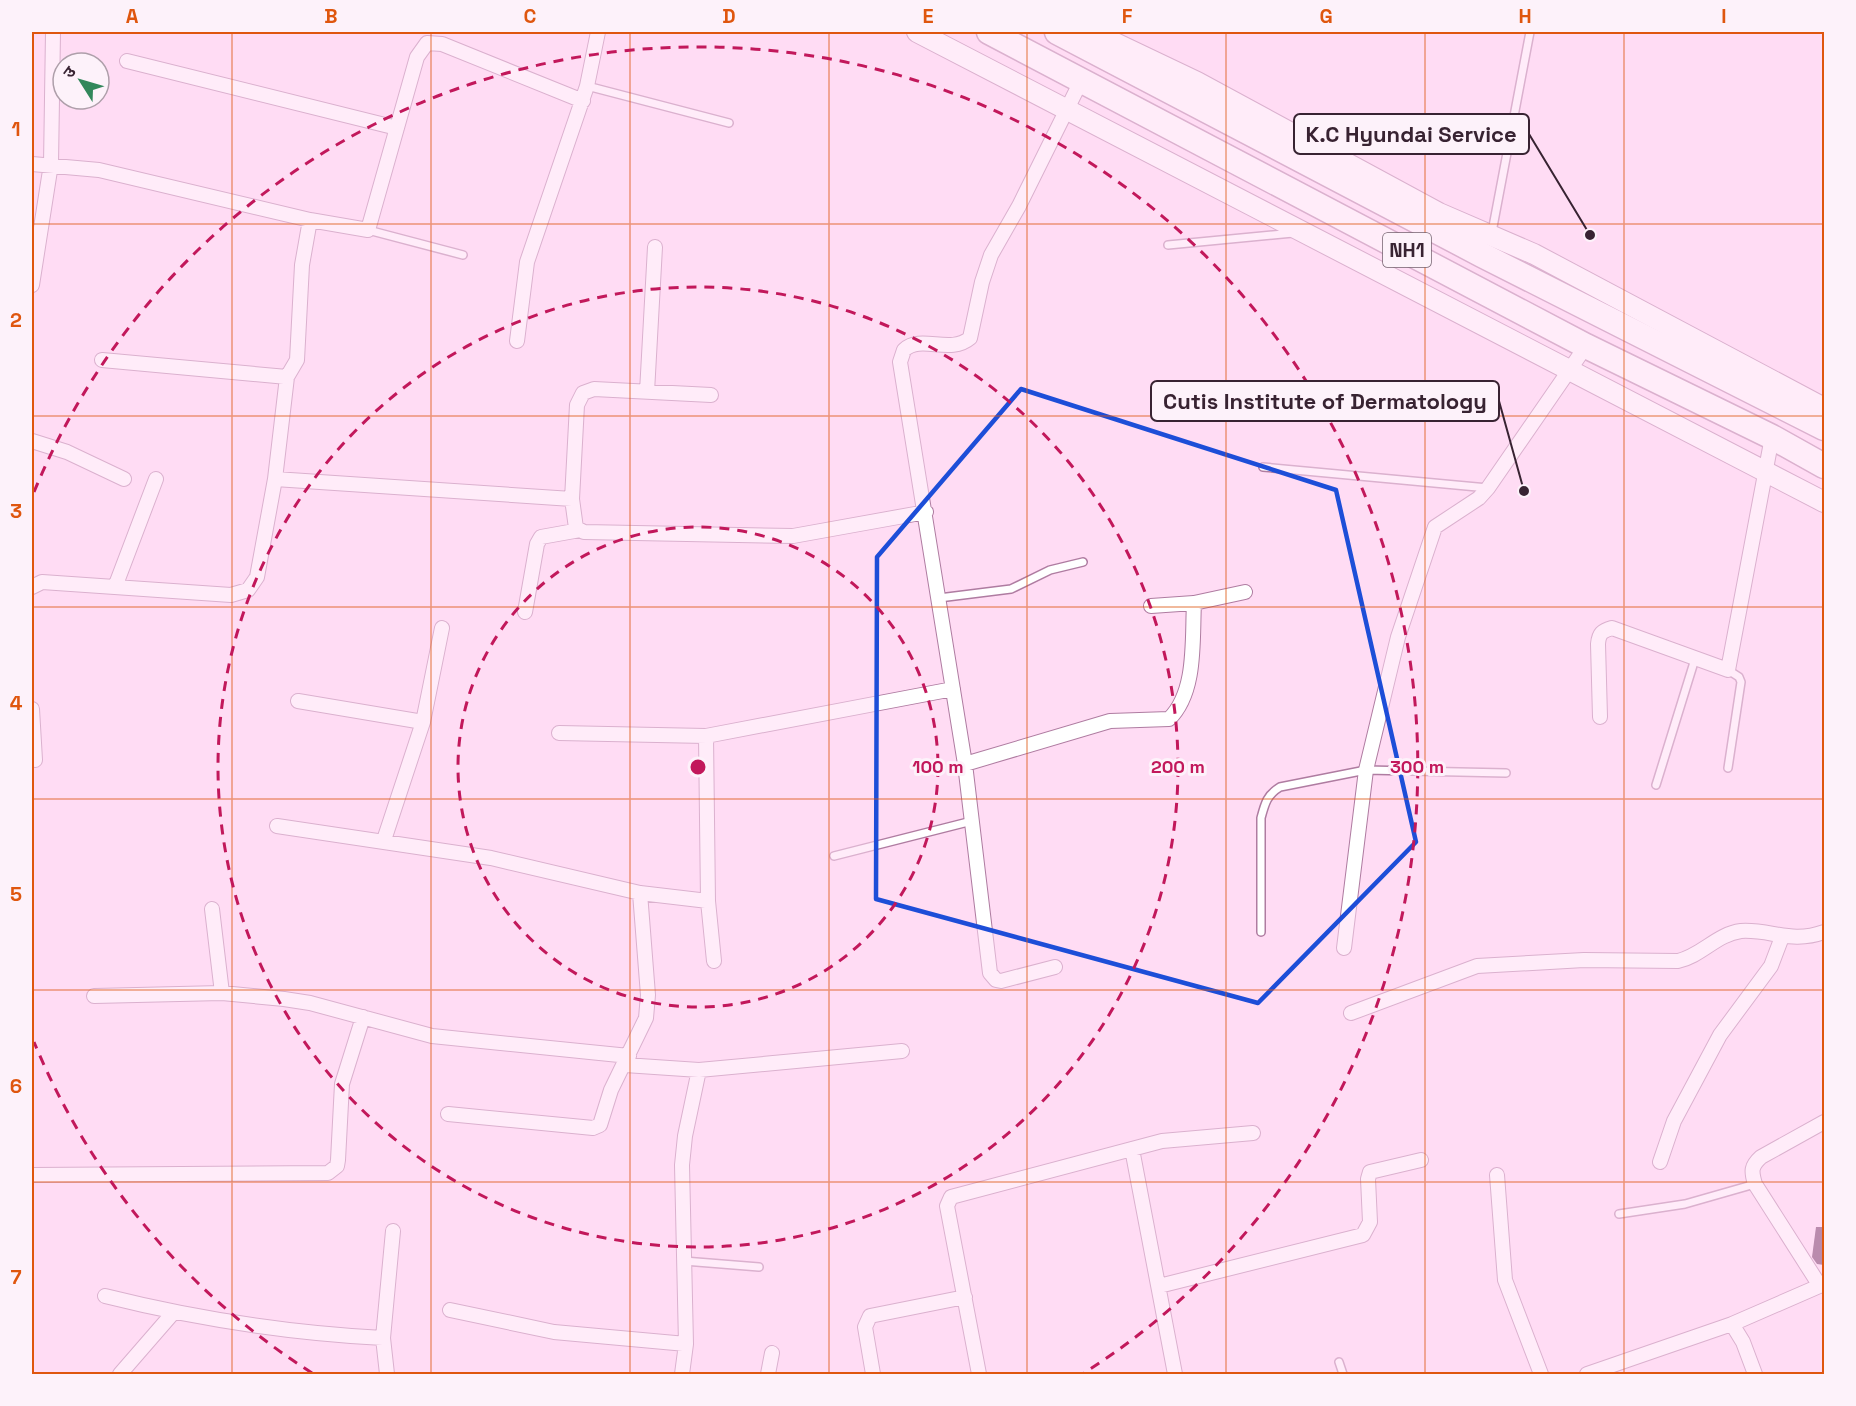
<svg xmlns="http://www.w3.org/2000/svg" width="1856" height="1406" viewBox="0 0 1856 1406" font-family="'Space Grotesk','Noto Sans Devanagari',sans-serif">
	<rect width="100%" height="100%" fill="#ffdcf4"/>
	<path fill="#662858" d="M1816,1227H1824V1265L1817,1264L1812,1257Z"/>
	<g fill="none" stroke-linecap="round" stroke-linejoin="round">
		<g stroke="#af7ca1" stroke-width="10">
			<path id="lane" d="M587,86L729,123
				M368,230L463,255
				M1492,232L1530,32
				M1168,245L1293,233
				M1263,467L1488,488
				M939,598L1011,589L1050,570L1083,562
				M1728,670L1739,677L1741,682L1728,768
				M1656,785L1695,659
				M834,856L972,821
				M1261,932V818C1265,803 1267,795 1280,787L1366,770L1506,773
				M1619,1214L1685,1204L1755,1184
				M684,1261L759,1267
				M1339,1362L1343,1374"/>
		</g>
		<g stroke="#af7ca1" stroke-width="16">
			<path id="street" d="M127,61L397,128
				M32,164L99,170L310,220L368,230L417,57L427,43L442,44L583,101
				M32,285L51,164L53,32
				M517,341L527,262L587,86L598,32
				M102,360L287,377L297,360L302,265L310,220
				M647,392L655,247
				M711,395L594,389L583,393L577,405L572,499L576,528L584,532L793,536L926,512
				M32,441L67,452L124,479
				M275,479L572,499
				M32,587L42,582L231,595L248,590L257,577L275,479L287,377
				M115,587L156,479
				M1151,606L1194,603L1245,592
				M525,612L537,544L541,537L580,530
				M298,701L423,722
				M32,709L35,760
				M1600,717L1598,644C1599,633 1602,631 1612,628L1728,670L1772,437
				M559,733L706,736L953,689
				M706,736L708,901L714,961
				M965,764L1110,721L1169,719C1197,692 1192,639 1194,603
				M277,826L491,858L640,893L708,901
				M384,840L423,722L442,628
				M212,909L222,993
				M1344,948L1366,770L1398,637L1435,527L1479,498L1488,488L1586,346
				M1055,967L1001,981L996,980L990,973L965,764L900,362L904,350C921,334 950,355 970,338L982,282L991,255L1019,206L1081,81
				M94,996L222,993L284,999L310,1003L432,1036L629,1056
				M1351,1013L1477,966L1584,960L1678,961C1701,956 1717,934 1741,931C1771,929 1791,944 1824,932
				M625,1065L699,1070L902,1051
				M448,1114L593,1128L600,1125L611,1090L646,1018L648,995L640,893
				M1132,1149L1175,1374
				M1660,1162L1674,1121L1720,1035L1771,966L1782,937
				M32,1175L328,1173L337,1166L338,1160L342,1084L363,1017
				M1497,1175L1505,1280L1541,1374
				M1159,1286L1363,1235L1370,1222L1368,1179L1370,1172L1421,1160
				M1820,1286L1755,1184C1751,1171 1751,1166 1761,1157L1824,1122
				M105,1296C197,1319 288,1333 383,1338
				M450,1310L554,1332L686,1344
				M1732,1324L1743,1342L1755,1374
				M120,1374L173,1313
				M387,1374L383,1338L393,1231
				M682,1374L686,1344L682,1165L685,1136L699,1070
				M768,1374L772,1353
				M873,1374L865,1327L870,1316L965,1297
				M979,1374L947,1206L951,1197L1162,1141L1253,1133
				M1587,1374L1732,1324L1824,1284"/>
		</g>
		<g stroke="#af7ca1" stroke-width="22">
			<path id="secondary" d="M917,32L1824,502
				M1092,32L1197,82L1439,213L1534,254L1824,408"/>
		</g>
		<g stroke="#af7ca1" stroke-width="27">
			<path id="highway" d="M989,32L1586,346L1772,437L1824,466
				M1057,32L1482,255L1824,428"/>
		</g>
		<use href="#lane" stroke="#fff" stroke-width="7"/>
		<use href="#street" stroke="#fff" stroke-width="14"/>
		<use href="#secondary" stroke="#fff" stroke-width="20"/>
		<use href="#highway" stroke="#fff" stroke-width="24"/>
	</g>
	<path d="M0 0H1856V1406H0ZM1021,389L1336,490L1416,842L1258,1003L876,899L877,557Z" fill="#ffdcf4" fill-opacity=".55" fill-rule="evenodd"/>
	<path fill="none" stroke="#1d4ed8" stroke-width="4.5" stroke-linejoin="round" d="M1021,389L1336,490L1416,842L1258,1003L876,899L877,557Z"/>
	<path fill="none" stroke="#df560e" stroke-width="1.5" stroke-opacity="0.55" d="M232,32V1374M431,32V1374M630,32V1374M829,32V1374M1027,32V1374M1226,32V1374M1425,32V1374M1624,32V1374M32,224H1824M32,416H1824M32,607H1824M32,799H1824M32,990H1824M32,1182H1824"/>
	<g fill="none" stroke="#c2185b" stroke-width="3" stroke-dasharray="10 8">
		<circle cx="698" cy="767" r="240"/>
		<circle cx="698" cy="767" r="480"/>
		<path d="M312 1373A719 719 0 0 1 34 1042M34 492A719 719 0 1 1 1084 1373"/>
	</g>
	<g text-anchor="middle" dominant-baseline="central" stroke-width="6" stroke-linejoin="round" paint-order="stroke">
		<rect fill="#fdf2fa" stroke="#73616e" stroke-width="1.5" x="1383" y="233" width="48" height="34" rx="4.5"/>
		<g font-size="20" font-weight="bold" fill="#382332">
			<text x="1407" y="250">NH1</text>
		</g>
	</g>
	<circle cx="698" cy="767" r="9" fill="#c2185b" stroke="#fdf2fa" stroke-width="3"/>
	<g font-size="18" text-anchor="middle" font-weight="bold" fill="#c2185b" stroke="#fdf2fa" stroke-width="6" stroke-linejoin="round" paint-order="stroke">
		<text x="938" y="773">100 m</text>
		<text x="1178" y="773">200 m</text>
		<text x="1417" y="773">300 m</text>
	</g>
	<path fill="none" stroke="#382332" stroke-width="2" d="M1590 235L1529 134M1524 491L1499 401"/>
	<g fill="#382332" stroke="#fdf2fa" stroke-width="2">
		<circle cx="1590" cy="235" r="6"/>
		<circle cx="1524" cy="491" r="6"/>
	</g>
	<g fill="#fdf2fa" stroke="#382332" stroke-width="2">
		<rect x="1294" y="114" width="235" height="40" rx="6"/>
		<rect x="1151" y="381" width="348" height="40" rx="6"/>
	</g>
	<g font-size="22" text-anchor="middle" font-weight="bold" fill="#382332">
		<text x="1411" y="142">K.C Hyundai Service</text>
		<text x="1325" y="409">Cutis Institute of Dermatology</text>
	</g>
	<rect width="1856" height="1406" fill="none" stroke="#fdf2fa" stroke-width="66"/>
	<g transform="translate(81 81) rotate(307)"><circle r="28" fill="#fdf2fa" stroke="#ae9faa" stroke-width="1.5"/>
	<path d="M0-4.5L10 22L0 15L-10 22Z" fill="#32875b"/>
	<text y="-9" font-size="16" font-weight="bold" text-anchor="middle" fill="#382332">उ</text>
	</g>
	<rect x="33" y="33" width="1790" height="1340" fill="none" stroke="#df560e" stroke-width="2"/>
	<g font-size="20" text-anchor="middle" font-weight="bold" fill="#df560e">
		<text x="132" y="23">A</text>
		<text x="331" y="23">B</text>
		<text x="530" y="23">C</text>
		<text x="729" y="23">D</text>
		<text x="928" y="23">E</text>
		<text x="1127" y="23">F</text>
		<text x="1326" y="23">G</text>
		<text x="1525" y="23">H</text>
		<text x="1724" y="23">I</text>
		<text x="16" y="136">1</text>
		<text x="16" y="327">2</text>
		<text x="16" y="518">3</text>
		<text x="16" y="710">4</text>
		<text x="16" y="901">5</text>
		<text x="16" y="1093">6</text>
		<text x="16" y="1284">7</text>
	</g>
</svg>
